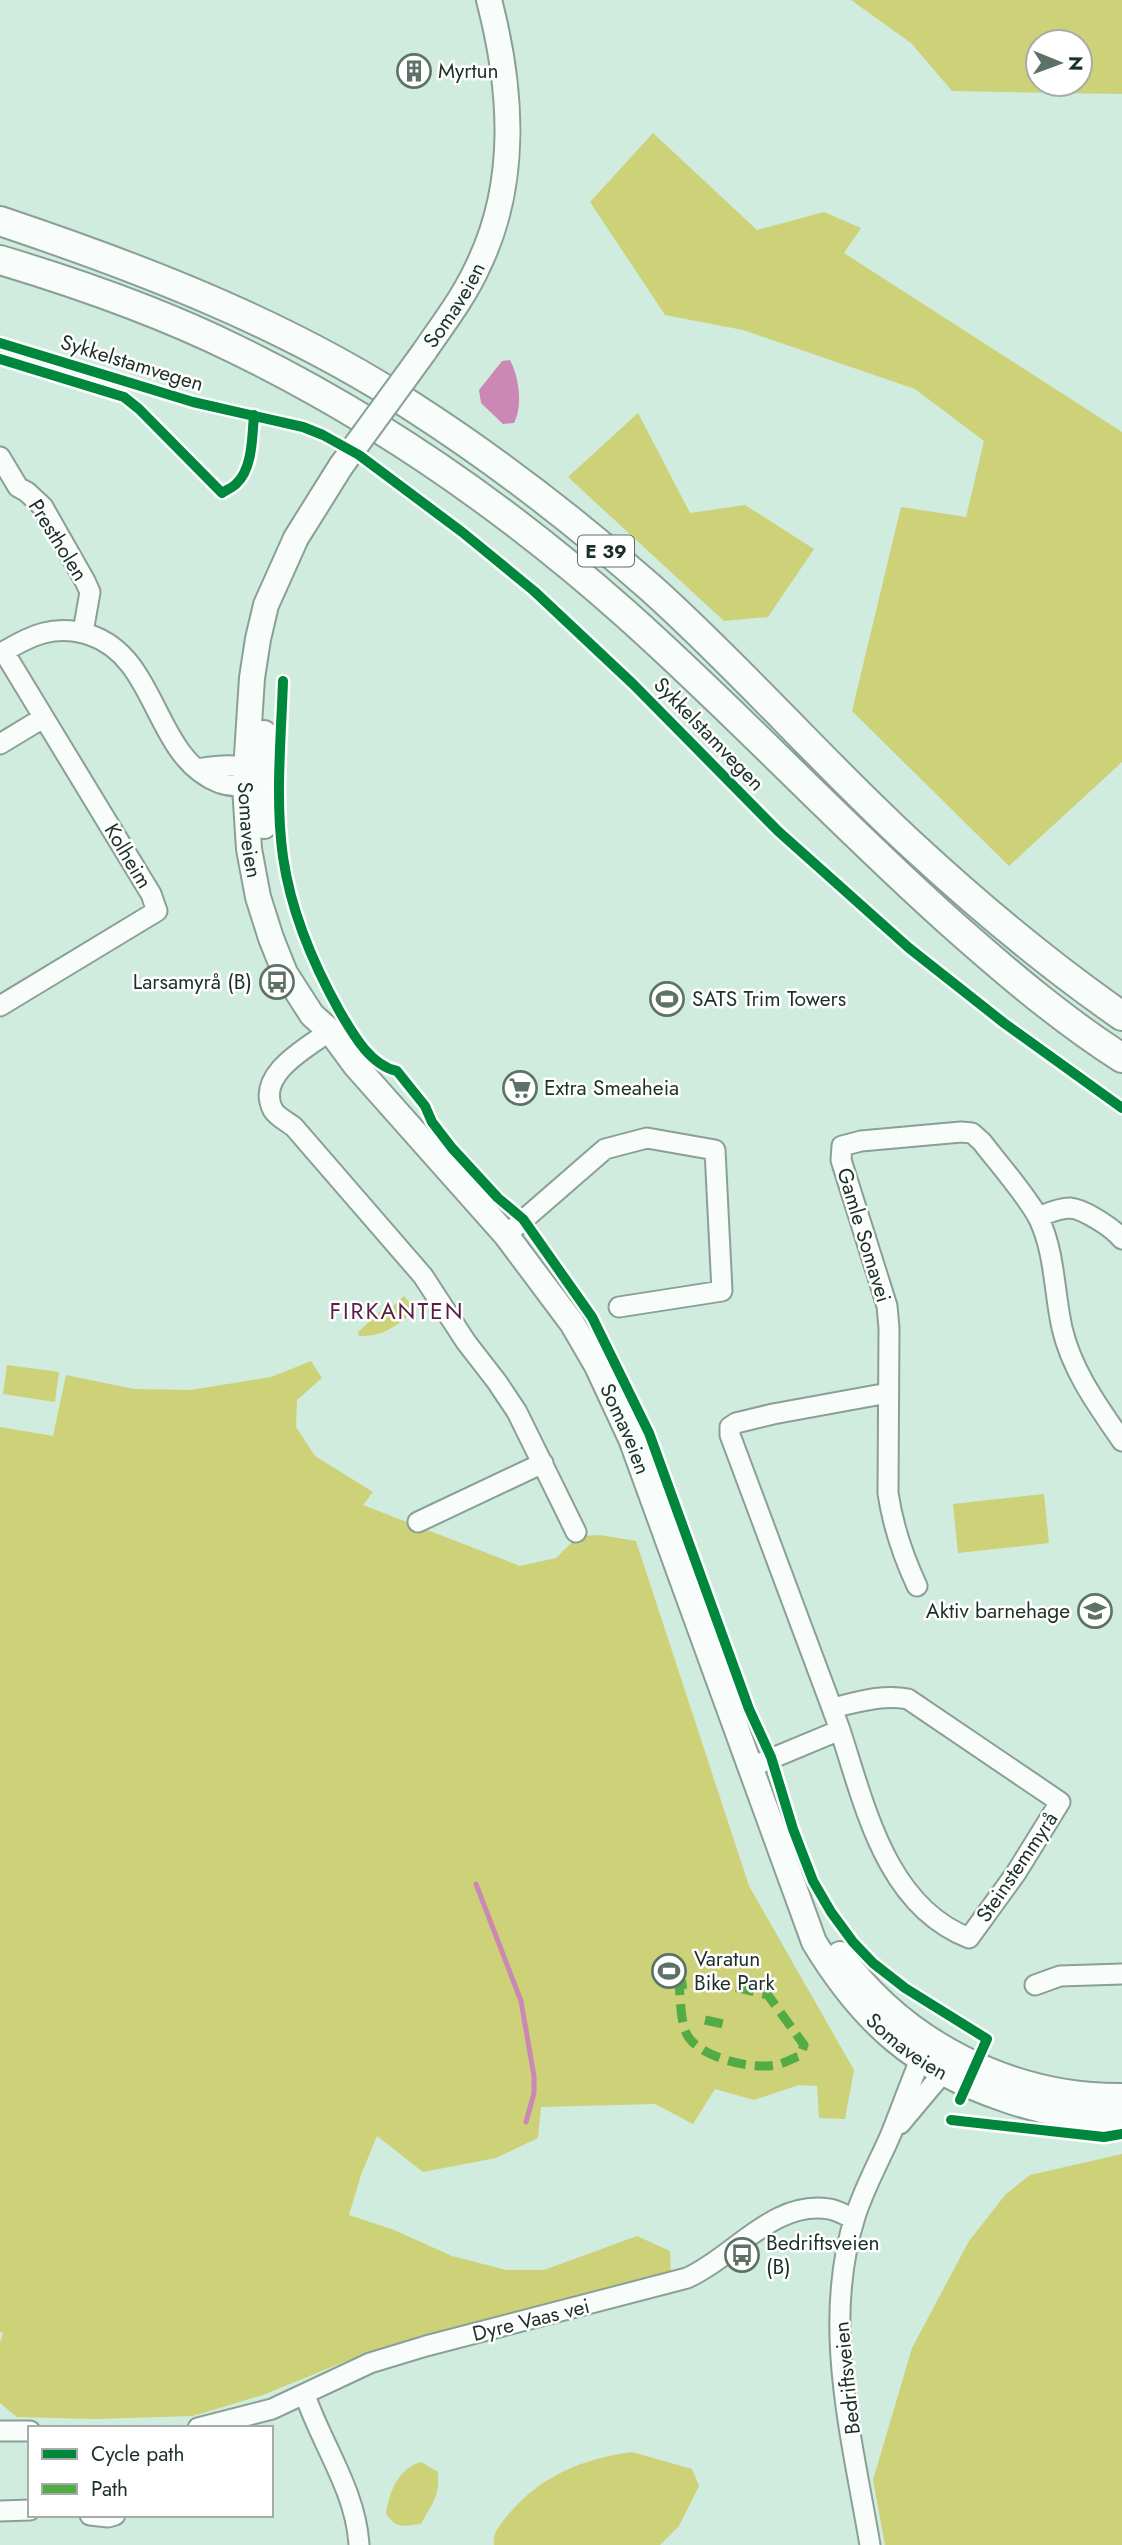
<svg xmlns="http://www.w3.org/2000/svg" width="1122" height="2545" viewBox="0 0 1122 2545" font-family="Jost,sans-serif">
	<rect width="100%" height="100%" fill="#d0ecde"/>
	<path fill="#cdd177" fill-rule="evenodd" d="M851,0H1122V94L952,91L911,43ZM1038,42H1080V84H1038Z
		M653,133L757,230L824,212L861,228L844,253L1122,432V762L1009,866L852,711L901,507L966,517L984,441L915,389L743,330L665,315L590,202Z
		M638,413L690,513L745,505L814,549L768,617L724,621L568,477Z
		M404,1296L415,1309C399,1325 383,1337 359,1336L358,1332L383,1309L389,1310Z
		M311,1361L322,1378L297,1400L296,1427L315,1456L373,1492L363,1505L520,1566L556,1558L578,1536L600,1535L636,1541L749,1886L854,2070L845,2119L819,2118L817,2086L799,2085L754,2100L715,2089L693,2124L655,2104L541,2107L538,2138L496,2158L423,2172L377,2136L361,2175L349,2215L394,2230L452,2256L506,2270H544L637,2236L670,2251L671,2276L366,2353L263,2395L193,2416L95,2419L17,2417L0,2403V2342L3,2333L0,2332V1427L53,1436L66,1375L134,1389L190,1390L271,1377Z
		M7,1365L59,1372L55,1402L3,1394Z
		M1044,1494L1049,1543L958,1553L953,1504Z
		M1122,2154V2545H885L873,2480L912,2348L969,2241L1006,2194L1030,2175Z
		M632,2452L692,2469L699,2486L679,2526L660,2545H494C492,2533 500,2525 507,2516C540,2476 582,2459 632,2452Z
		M421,2462L438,2472C440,2496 432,2504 421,2524C405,2525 398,2531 386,2514C389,2492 398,2469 421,2462Z"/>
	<path fill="#cc88b5" d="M510,360C519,377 523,406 514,423L503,424L481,403L479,390L502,361Z"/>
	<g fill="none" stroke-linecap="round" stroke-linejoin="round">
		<path stroke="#cc88b5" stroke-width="5" d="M476,1884L521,2001L534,2076V2093L526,2122"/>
		<g stroke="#8aa095" stroke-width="23">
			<path id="minor" d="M0,457L18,487L27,492L43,507L85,581L90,592L83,632
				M0,654C29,636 55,623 90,635C159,658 153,758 220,783C232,787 244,787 255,781
				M0,744L43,718
				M197,769C217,766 238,762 256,773
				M0,1006L157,911L151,894L4,652
				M330,1031C306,1048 255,1075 273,1110C277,1117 288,1122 294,1127L423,1276L466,1342L497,1382L517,1412L576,1532
				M1038,1217C1048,1213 1059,1208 1070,1208C1084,1209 1113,1228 1122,1239
				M506,1235L605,1149L647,1138L715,1150L722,1291L619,1307
				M418,1522L543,1463
				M917,1586C903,1556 893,1527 888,1493L889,1328L887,1306L841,1160L842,1146L861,1141L961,1132L972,1133L982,1142C998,1163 1028,1197 1039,1219C1055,1253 1054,1292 1062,1328C1072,1371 1098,1406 1122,1441
				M832,1708L730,1435V1427L736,1423L773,1414L888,1393
				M751,1767L840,1730C865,1806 886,1906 969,1938L1016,1873L1060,1802L908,1699C882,1694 858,1702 832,1708L840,1730
				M1035,1985L1060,1976L1122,1974
				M900,2124L942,2074L943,2061
				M305,2395C322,2445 356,2491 359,2545
				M198,2428L272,2409L370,2363L426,2346L687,2278C734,2257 773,2200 829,2209C838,2210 846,2216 854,2219
				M0,2431H30
				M0,2511L30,2510
				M90,2515L108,2517L115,2515
				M870,2545C852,2438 821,2324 855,2217C864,2188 879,2162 891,2134C901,2109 910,2084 920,2060L934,2053"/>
		</g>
		<g stroke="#8aa095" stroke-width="28">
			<g id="major">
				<path id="s1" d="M424,352C443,324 464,297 478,266C519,182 512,88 489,0"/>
				<path id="s2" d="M341,466L296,538L266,605L258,639L252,678L245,786L249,849L258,897L271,938L285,973L312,1015L330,1031L355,1065L506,1235L572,1323L597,1366L631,1439L814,1942C863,2023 916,2070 1007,2100C1044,2113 1082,2120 1122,2118"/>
				<path d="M264,826V733"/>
				<path d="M840,1954C905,2043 1011,2097 1122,2096"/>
			</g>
		</g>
		<g stroke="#8aa095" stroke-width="32">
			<path id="highway" d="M0,221C143,269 286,324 413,407C497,461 577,523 652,589C742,670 822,762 911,844C978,906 1047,964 1122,1016
				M0,260C80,284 160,312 235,349C379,419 508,509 627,615C739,715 840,824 952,924C1005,971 1061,1019 1122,1058"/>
		</g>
		<use href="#minor" stroke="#f8fcfa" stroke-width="19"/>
		<use href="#major" stroke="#f8fcfa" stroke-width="24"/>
		<use href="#highway" stroke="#f8fcfa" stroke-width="28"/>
		<g stroke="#8aa095" stroke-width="28" stroke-linecap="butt">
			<path id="major-bridge" d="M341,466L424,352"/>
		</g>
		<use href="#major-bridge" stroke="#f8fcfa" stroke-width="24"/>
		<path stroke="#52ab44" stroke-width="9" stroke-dasharray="18 9" stroke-linecap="butt" d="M710,1981L768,1995L804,2045L800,2056C793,2058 787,2062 780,2064C755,2071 705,2059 689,2038C680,2025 681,2001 679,1985Z
			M705,2020L723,2024"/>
		<g stroke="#fff" stroke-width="15">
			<path id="cycleway" d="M0,343L193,402L303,427L323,435L359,455L462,532L534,591L633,684L778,831L909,948L1004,1023L1122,1108
				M0,359L124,397L139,409L222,493C226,490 232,488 236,484C253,469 252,436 254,415
				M283,681C281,740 275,800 283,857C291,912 313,964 340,1012C353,1034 370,1065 397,1071L425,1106L432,1122L452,1148L498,1198L523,1219L592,1317L649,1433L749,1709L771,1757L793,1829L813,1881L831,1912L853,1942L873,1963L905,1988L987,2039L960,2100
				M951,2120L1104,2137L1122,2134"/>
		</g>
		<use href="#cycleway" stroke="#00873e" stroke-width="10"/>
	</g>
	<defs>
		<g id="building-ring" transform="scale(1.75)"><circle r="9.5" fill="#fff" stroke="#5c7267" stroke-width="1.5"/><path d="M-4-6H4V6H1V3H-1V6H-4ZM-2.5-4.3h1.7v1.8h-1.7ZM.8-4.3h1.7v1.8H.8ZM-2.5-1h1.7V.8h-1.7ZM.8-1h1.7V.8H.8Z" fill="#5c7267"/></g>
		<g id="bus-ring" transform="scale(1.75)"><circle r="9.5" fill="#fff" stroke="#5c7267" stroke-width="1.5"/><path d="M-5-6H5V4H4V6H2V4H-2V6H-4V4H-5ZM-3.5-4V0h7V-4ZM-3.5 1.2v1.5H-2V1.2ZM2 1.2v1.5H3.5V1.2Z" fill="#5c7267"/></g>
		<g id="stadium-ring" transform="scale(1.75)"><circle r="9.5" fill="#fff" stroke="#5c7267" stroke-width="1.5"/><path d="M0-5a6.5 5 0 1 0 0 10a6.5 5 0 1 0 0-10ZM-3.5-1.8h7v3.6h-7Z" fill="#5c7267"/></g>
		<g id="supermarket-ring" transform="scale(1.75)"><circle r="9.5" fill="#fff" stroke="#5c7267" stroke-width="1.5"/><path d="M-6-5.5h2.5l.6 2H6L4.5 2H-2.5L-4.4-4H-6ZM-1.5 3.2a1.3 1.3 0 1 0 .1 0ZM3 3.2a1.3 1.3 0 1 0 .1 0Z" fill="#5c7267"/></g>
		<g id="school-ring" transform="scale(1.75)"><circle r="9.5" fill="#fff" stroke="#5c7267" stroke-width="1.5"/><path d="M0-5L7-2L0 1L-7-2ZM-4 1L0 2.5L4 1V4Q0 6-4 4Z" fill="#5c7267"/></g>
	</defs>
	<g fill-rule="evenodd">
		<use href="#building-ring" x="414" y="71"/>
		<use href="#bus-ring" x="277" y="982"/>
		<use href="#stadium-ring" x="667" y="999"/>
		<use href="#supermarket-ring" x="520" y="1088"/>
		<use href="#school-ring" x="1095" y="1611"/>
		<use href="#stadium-ring" x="669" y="1971"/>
		<use href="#bus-ring" x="742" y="2255"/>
	</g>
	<g text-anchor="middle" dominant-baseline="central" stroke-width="5" stroke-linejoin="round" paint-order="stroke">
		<rect fill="#fff" stroke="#616e68" stroke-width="2" x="578" y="535.5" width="56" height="31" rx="5"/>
		<g font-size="19" font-weight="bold" fill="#1d3027">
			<text x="606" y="551">E 39</text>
		</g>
		<g font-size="21" fill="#1d3027" stroke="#fff" text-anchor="start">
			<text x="438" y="71">Myrtun</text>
			<text x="252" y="982" text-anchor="end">Larsamyrå (B)</text>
			<text x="692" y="999">SATS Trim Towers</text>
			<text x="544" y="1088">Extra Smeaheia</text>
			<text x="1070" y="1611" text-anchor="end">Aktiv barnehage</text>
			<text x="694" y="1959">Varatun<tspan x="694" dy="24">Bike Park</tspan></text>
			<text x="766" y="2243">Bedriftsveien<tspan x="766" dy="24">(B)</tspan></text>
		</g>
		<g font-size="21" fill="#1d3027" stroke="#fff">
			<text stroke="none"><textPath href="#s1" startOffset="56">Somaveien</textPath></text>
			<text transform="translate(132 363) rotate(17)">Sykkelstamvegen</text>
			<text transform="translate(58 540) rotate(58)">Prestholen</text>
			<text transform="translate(709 734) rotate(46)">Sykkelstamvegen</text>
			<text stroke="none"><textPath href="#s2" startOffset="385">Somaveien</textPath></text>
			<text transform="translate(128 856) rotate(59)">Kolheim</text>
			<text transform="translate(864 1235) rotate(73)">Gamle Somavei</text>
			<text stroke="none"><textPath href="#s2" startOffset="1106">Somaveien</textPath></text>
			<text transform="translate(1017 1867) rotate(-56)">Steinstemmyrå</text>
			<text stroke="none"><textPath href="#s2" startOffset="1794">Somaveien</textPath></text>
			<text transform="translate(531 2320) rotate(-14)">Dyre Vaas vei</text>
			<text transform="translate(847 2378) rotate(-96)">Bedriftsveien</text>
		</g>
		<g font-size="23" letter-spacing="2" fill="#591e45" stroke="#fff">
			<text x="397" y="1311">FIRKANTEN</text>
		</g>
	</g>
	<rect x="28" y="2426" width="245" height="91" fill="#ffffff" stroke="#a5aca9" stroke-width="2"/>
	<rect x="42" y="2449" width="35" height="10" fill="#00873e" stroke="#a5aca9" stroke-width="2"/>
	<text x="91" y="2461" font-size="21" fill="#1d3027">Cycle path</text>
	<rect x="42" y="2484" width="35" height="10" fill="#52ab44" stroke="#a5aca9" stroke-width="2"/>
	<text x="91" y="2496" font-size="21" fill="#1d3027">Path</text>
	<g transform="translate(1059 63) rotate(91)"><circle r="33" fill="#ffffff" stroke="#a5aca9" stroke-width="2"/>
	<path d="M0-5L12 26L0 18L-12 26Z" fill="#5c7267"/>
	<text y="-10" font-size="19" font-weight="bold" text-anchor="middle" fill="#1d3027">N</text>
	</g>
</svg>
